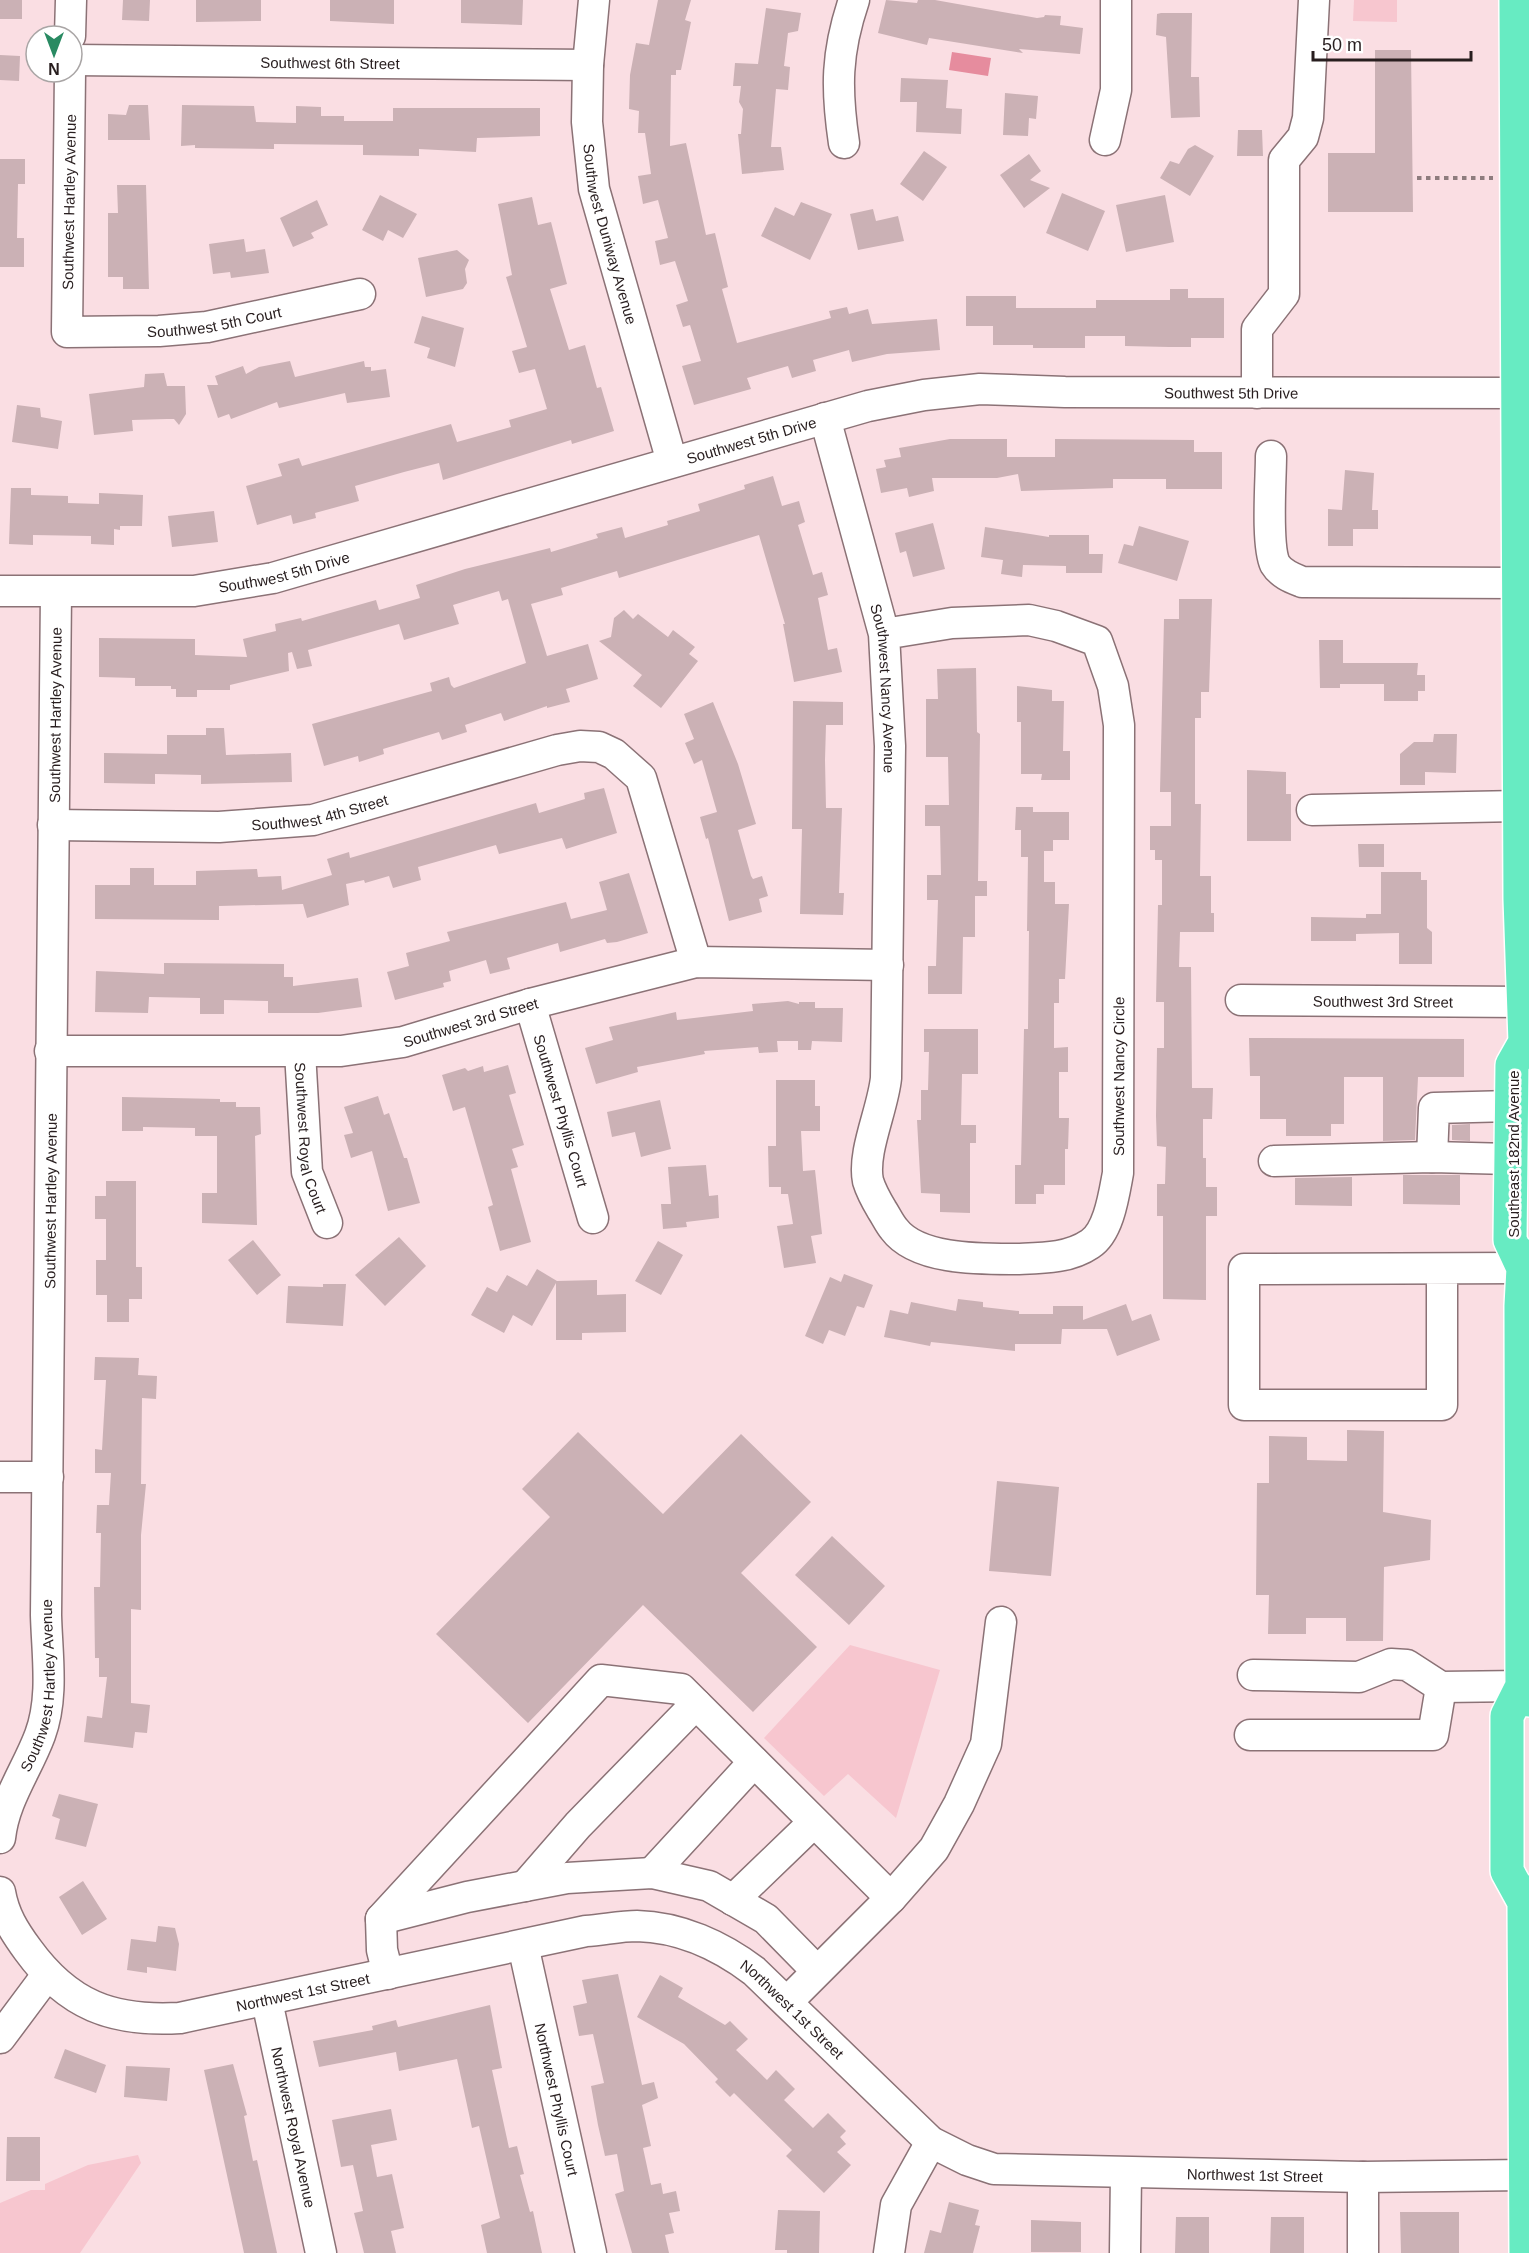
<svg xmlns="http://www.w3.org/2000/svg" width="1529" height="2253" viewBox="0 0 1529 2253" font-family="Helvetica,sans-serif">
	<rect width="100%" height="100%" fill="#fadee3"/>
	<path fill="#f7c6cf" d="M1354,0H1397V22L1353,21Z
		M850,1645L940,1670L896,1818L848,1774L824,1796L764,1738Z
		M138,2155L141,2163L80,2253H0V2203L31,2190H45V2184L88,2165Z"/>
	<path fill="#e68c9e" d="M952,52L991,58L988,76L949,70Z"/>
	<path fill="#cbb1b5" d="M0,0H22V19H0Z
		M123,0H150L149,21L122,20Z
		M196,0H261V21L196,22Z
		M330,0H394V24L330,21Z
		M461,0H523L522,25L461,23Z
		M658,0H691L685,20L691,22L681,70H676V75H671L670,146L686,143L706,235L715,233L728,287L722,289L737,343L831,318L829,311L847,307L849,314L868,309L872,324L937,319L940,350L887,354L852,362L849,350L813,360L816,371L792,378L788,366L747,378L751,389L694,405L682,366L701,361L690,325L683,327L676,305L688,301L675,261L660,265L655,241L668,238L658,200L643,204L638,176L651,174L645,133H638L639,111L629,109L630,75L636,43L649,45Z
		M886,0L917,3L918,0H935L1037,18L1044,17L1045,15L1061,16L1060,25L1083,28L1080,54L1019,49L1023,53L929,38L927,45L878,33Z
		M766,8L801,13L798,31L788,33L784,66L790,67L788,90L776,89L771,147H781L784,170L742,174L738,134H741L743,109L739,102L741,86H733L735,63L758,64Z
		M1161,13H1192L1191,77H1199L1200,117L1171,118L1166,37L1156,35L1157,14Z
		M1375,50H1411L1413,212H1328V153H1375Z
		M0,55L20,56L19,81L0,80Z
		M901,78L948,80L946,108L962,109L961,134L916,132L917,102H900Z
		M1005,93L1038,96L1036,119L1029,118L1028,136L1003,135Z
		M129,105H148L150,140H108V114L126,115Z
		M182,105L254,106L256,122L296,123V106L321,107V116H344V121H393V108H540V136L477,138L476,152L419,149V156L363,155V145L274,144V149L195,148V145L181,146Z
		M1238,130H1262L1263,156H1237Z
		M1195,145L1214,156L1190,196L1160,178L1170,161L1179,164L1188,149Z
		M924,151L947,167L923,201L900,184Z
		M1029,154L1041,171L1030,180L1050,188L1024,208L1000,175Z
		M0,159H25V184H18L17,238H24V267H0Z
		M117,185H146L149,289H123V277H108V213H118Z
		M1062,193L1105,211L1088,251L1046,233Z
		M380,195L417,214L403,238L388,230L383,241L362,230Z
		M1165,195L1174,242L1126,252L1116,205Z
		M532,197L538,225L551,222L567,284L550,289L569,350L585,345L597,388L601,387L614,431L572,444L571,440L443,480L439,463L404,472L355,486L359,501L315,513L316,518L293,524L291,515L257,525L246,486L282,476L278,464L299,458L302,466L451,424L457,442L511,427L509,420L547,409L535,369L519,373L512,351L527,347L506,277L512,275L498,204Z
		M317,200L328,225L311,233L314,238L293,247L280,218Z
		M801,202L832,214L810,260L761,236L775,207L794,216Z
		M873,209L876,221L898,216L904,241L858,250L850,214Z
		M244,239L246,252L265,249L269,273L231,278L230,272L213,274L209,244Z
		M457,250L469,260L465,269L467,283L463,289L426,297L418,258Z
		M1170,289H1188V298H1224V338H1191V347H1169L1125,346V336H1085V348H1033V345H993V326H966V296H1016V308H1096V300H1170Z
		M422,316L464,328L455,367L427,358L430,348L414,343Z
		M290,361L295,377L364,361L365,367H371V371L386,369L390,397L347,403L345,393L279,408L277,402L231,419L229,414L218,418L207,385H218L215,376L243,366L246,374L259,367Z
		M164,373L167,386H185L186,414L179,425L174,419H167L132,420L133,431L94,435L89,394L144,387L145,374Z
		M17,405L40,408L41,417L62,421L58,449L12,442Z
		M950,439H1007V457H1055V439L1194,440V452H1222V489H1166V479H1113V488L1021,491L1018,474L997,478H932L934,491L909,497L907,488L881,493L876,469L886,467L884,460L901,457L899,448Z
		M1345,470L1374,473L1372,510H1378V529H1353V546H1328V509L1342,510Z
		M773,476L782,506L799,501L805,522L798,525L813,575L822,572L828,595L818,598L828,650L837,648L842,672L794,682L783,624H785L759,535L619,578L617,571L561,588L563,595L531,604L547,656L588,644L598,679L566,689L570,702L547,708V706L504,721L501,713L465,725L467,732L442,740L439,732L383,749L384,754L359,762L358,756L324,766L312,724L432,691L430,683L449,677L451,685L454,688L526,663L508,599L502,601L499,591L453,605L459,624L404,640L399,624L308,650L312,666L297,669L292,652L288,653L289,671L230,685V690H197V697H176V689H171V686H135V678L99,677V638L195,639V655L247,657L243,639L276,631L275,624L301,618L302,621L376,600L379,610L420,598L416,585L465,569L550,548L551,552L598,538L596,534L622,527L625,538L668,525L667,521L700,511L698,504L745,489L744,485Z
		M11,488H31V495L68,496V503L99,504V493L143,495L142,526H120V530L114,529V545L91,544V536L33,535V545L9,544Z
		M214,511L218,542L172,547L168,516Z
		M933,523L945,569L913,577L906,551L900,553L895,533Z
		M1139,526L1189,541L1177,581L1118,563L1124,544L1133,546Z
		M985,527L1049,537V535H1089V554H1103L1102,573H1066V566L1023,565L1022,577L1001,574L1003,560L981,557Z
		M1179,599H1212L1209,692H1201V718H1195V804H1201L1200,876H1211V913H1214V932H1180L1179,967H1191L1192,1088H1213L1212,1119H1203V1158H1206V1187H1217V1216H1206V1300L1163,1299V1216H1157V1184H1165L1166,1147L1157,1146L1156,1116L1157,1048H1164V1002H1156L1158,905H1162V860H1155V850H1150V826H1171V792H1160L1164,619H1179Z
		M624,610L633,619L638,614L668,637L673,630L695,647L689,654L698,661L661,708L633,686L642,675L599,641L611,637L614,618Z
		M1319,640H1343V663H1418L1417,675H1425V691H1418V701H1384V684H1340V688H1320Z
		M976,668L977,732L980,734L978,881H987V896H975V937H963L962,994H928V966H936L938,900H927V875H941L940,826H925V805H949L948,757H926V699H938L937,669Z
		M1017,686L1052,690V701H1064L1063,751H1070V780H1041L1042,774H1021V722H1017Z
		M793,701L843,702V725H826L825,760L826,808H842L839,893H844L843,915L800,914L802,829H792Z
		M713,702L738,764L756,824L738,830L751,876L753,879L762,876L768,896L759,899L762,912L729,921L708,838L706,839L700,817L717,812L702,760L694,764L685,743L694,739L684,714Z
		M206,728H224L226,755L291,753L292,782L201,784V775L155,774V784L104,783V753L167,754V735H206Z
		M1434,734H1457L1456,773L1425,772V785H1400V754L1414,742H1433Z
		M1247,770L1286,772V794H1291V841H1247Z
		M604,788L617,833L566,849L562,838L499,854L496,845L418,867L421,880L393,888L389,876L365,883L364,880L346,884L349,905L307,918L303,904L219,906V920L95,919V885H130V868H154V885H196V871L257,869L258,877L281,876L282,890L332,875L327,859L349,852L350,858L536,803L539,813L585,799L584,793Z
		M1016,807H1033V812H1069V840H1053V851H1044V882H1055V904H1069L1065,979H1059V1003H1054V1048L1068,1047V1072H1059V1118H1069L1068,1149H1065V1185H1044V1194H1036V1204H1015V1165H1021L1024,1029H1028L1029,931H1027L1028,857H1021V830H1015Z
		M1358,844H1384V867H1359Z
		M1381,872H1421V880H1427V928L1432,932V964H1399V933L1356,934V941H1311V917L1366,918V914H1381Z
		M629,873L648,933L617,942L607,943L605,939L560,952L558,943L507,958L510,969L490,974L486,960L449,971L451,981L443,983L444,987L395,1000L387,972L409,966L406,953L450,941L447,932L566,902L571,919L607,910L599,882Z
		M164,963L284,964V977H293V986L358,978L362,1007L318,1013H268V1001L224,1000V1014H200V998L149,997L148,1013L95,1012L96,971L164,974Z
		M788,1001L799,1004V1002H815V1008H843L842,1042L812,1041L811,1050H798V1041H777L778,1052L759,1053L758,1047L704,1051L705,1054L637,1067L638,1072L596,1084L585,1048L613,1040L609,1027L676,1012L677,1020L753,1011L752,1004Z
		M924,1029H978V1074H962L961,1125H976V1143H970V1213L940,1212V1194L921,1193L917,1120H921V1090H928L929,1052H924Z
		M1249,1038L1464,1039V1077H1418L1415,1140L1383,1141V1077H1344V1124H1331V1136H1286V1119H1260V1076H1250Z
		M508,1065L516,1093L509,1095L524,1145L512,1149L518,1167L511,1169L531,1242L500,1251L488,1207L493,1205L465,1107L453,1111L442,1075L465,1068L468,1071L483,1066L484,1072Z
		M776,1080H815V1106H820V1131H801L803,1171L815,1170L822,1234L811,1236L816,1263L784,1268L777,1226L793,1224L788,1194H781V1187H769L768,1146H776Z
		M378,1096L384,1115L389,1113L404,1158H407L420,1203L388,1211L372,1151L351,1158L344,1135L353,1133L344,1107Z
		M122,1097L220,1099V1102H236V1107H260L261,1134L255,1136L257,1225L202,1223V1193H217V1136H195V1128L143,1127V1131H122Z
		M660,1100L671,1149L641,1157L635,1132L612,1137L607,1112Z
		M1470,1124V1141L1452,1140V1125Z
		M706,1165L709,1196L718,1195L719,1218L686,1222L687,1227L663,1229L661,1204H671L668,1167Z
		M1403,1175H1460V1205L1403,1204Z
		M1352,1177V1206L1295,1205V1178Z
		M106,1181H136V1267H142V1299H129V1322H107V1295H96V1260H106V1219H95V1196H106Z
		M399,1237L426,1266L385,1306L355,1275Z
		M253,1240L281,1275L257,1295L228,1260Z
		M658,1241L683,1255L661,1295L635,1281Z
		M537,1269L557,1281L597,1280V1295L626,1294V1332L582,1333V1340H556V1283L532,1326L513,1315L504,1333L471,1315L487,1287L497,1292L507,1275L527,1286Z
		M844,1274L873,1285L864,1308L857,1306L845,1336L829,1330L823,1344L805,1336L830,1277L841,1282Z
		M323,1284H346L343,1326L286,1323L288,1286L323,1287Z
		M958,1299L983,1302V1307L1019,1311V1314H1053V1306H1083V1320L1126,1304L1132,1321L1151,1314L1160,1340L1117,1356L1107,1329H1062L1061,1344H1015V1351L931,1342L930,1346L884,1337L890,1310L908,1314L911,1302L956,1311Z
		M95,1357L139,1358L138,1375L157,1376L156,1399L142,1398L141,1484H146L141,1535V1610L131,1609V1703L150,1705L147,1733L135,1732L133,1748L84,1742L87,1716L102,1718L107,1677H99V1658H95L94,1587H100L101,1533H96L97,1505H109L111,1473H95V1449L102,1450L106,1380H94Z
		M1347,1430L1384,1431L1383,1512L1431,1520L1430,1560L1384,1567L1383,1641H1346V1618H1306V1634H1268L1269,1595H1256L1257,1483H1269V1436L1307,1437V1460L1347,1461Z
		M578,1432L663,1514L741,1434L811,1502L741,1573L817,1647L753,1712L643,1605L528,1723L436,1634L550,1517L522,1489Z
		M997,1481L1059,1487L1051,1576L989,1571Z
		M832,1536L885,1586L849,1625L795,1575Z
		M59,1794L98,1804L86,1847L55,1839L60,1819L52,1816Z
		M83,1881L107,1919L82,1935L59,1897Z
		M158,1926L175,1928L179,1944L176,1971L147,1967V1973L127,1970L131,1939L156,1942Z
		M618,1974L642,2085L654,2082L658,2098L642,2105L651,2146L643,2148L651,2185L661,2183L663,2194L676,2191L680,2211L669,2213L674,2233L665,2235L669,2253H632L615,2194L624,2191L617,2154L605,2156L598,2125L591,2086L604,2083L593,2034L579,2036L573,2006L587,2003L582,1980Z
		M660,1975L683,1988L678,1997L725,2025L730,2021L748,2039L736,2050L767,2080L776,2070L795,2089L784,2100L813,2128L828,2113L846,2131L840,2137L846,2144L837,2152L851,2165L824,2193L786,2156L792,2150L734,2093L730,2097L715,2082L718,2079L684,2044L637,2017Z
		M490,2005L502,2068L492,2070L509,2148L517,2146L524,2174L520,2175L530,2212L533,2211L542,2253H487L481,2225L500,2218L479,2126L472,2128L457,2059L399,2071L396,2052L319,2067L313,2041L373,2030L372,2026L396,2020L398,2027Z
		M65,2049L106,2065L96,2093L54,2078Z
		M233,2064L247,2115L244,2116L253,2161L257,2160L277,2253H244L204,2070Z
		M126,2066L170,2068L167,2101L124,2097Z
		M391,2109L397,2140L371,2145L377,2177L392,2174L404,2228L391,2231L396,2253H364L354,2213L363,2211L353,2165L341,2167L332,2120Z
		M7,2137H40V2181H6Z
		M949,2202L979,2210L975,2225L980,2226L973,2253H924L930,2230L941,2233Z
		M778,2210L820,2211L819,2253H787V2250H775Z
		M1400,2212H1459V2253H1401Z
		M1176,2217H1209V2253H1175Z
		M1271,2217H1304V2253H1270Z
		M1031,2220L1081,2222V2252H1031Z"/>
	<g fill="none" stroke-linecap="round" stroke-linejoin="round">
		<g stroke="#8b7276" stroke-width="33">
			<g id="minor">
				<path id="s1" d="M594,0L588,65L587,122L594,189L672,462"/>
				<path d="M70,36L71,0"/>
				<path id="s2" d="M72,60L588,65"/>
				<path id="s3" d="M70,72L67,332L159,331L207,327L360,294"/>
				<path d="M1105,140L1116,90V0"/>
				<path d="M844,143C836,89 836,53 854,0"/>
				<path d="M1257,393V329L1284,294V160L1303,137L1308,118L1314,0"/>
				<path id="s4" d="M825,418L884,634L890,746L886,1078C883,1109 862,1152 868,1181C871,1191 876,1200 882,1210C886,1216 889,1223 894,1229C917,1260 980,1259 1015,1259C1040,1258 1068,1259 1090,1244C1109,1232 1114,1194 1118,1173L1119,725L1113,686L1097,641L1056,626L1029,620L952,623L884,634"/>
				<path d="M1271,456C1271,480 1266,544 1275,564C1281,574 1292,578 1302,582L1518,583"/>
				<path id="s5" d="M0,591H194L273,578L868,406L924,395L980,389L1065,392L1518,393"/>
				<path d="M1312,810L1519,806"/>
				<path id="s6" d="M53,825L219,827L313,820L557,750L580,746L599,747L614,754L641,778L696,962"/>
				<path id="s7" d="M1241,1000L1525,1002"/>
				<path id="s8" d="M530,1004L593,1218"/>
				<path id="s9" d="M50,1051H341L403,1042L530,1004L696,962L888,965"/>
				<path id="s10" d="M300,1052L307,1172L327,1223"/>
				<path d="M1432,1157L1434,1108L1511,1106"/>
				<path d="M1274,1161L1432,1157L1510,1159"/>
				<path d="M1442,1269V1405H1244V1269L1523,1268"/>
				<path d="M0,1477H48"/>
				<path d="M1253,1675L1359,1677L1391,1664L1407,1665L1441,1687L1522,1686"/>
				<path d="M1250,1735H1433L1441,1687"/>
				<path id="s11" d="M0,1838C4,1800 27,1770 40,1735C54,1697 47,1655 46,1615L56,592"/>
				<path d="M652,1873L754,1762"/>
				<path d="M525,1886L578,1825L696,1704"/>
				<path id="s12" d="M0,1892C4,1915 14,1931 28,1950C68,2005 112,2022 180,2018L586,1931C603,1930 620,1926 637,1926C680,1927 721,1946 754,1971L931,2142L967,2160L994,2169L1363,2177L1525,2175"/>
				<path d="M891,1898L934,1849L959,1804L986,1744L1001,1622"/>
				<path d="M733,1900L814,1822"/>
				<path d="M381,1919L467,1897L567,1878L652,1873L709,1886L766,1919L817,1971"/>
				<path id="s13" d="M523,1945L591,2253"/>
				<path d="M388,1974L382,1950L381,1919L601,1680L681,1689L891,1898L787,2002"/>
				<path id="s14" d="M267,2001L321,2253"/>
				<path d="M0,2038L47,1975"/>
				<path d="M889,2253L896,2205L931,2142"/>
				<path d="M1125,2253L1126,2173"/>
				<path d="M1363,2253V2177"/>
			</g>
		</g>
		<g stroke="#fff" stroke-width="36">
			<path id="major" d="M1516,0L1520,899L1525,1042L1512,1065L1510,1240L1523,1268
				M1529,1256L1523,1268L1521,1306L1522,1686L1529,1700
				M1522,1686L1507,1716V1871L1524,1902
				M1526,2253L1524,1902L1529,1892"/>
		</g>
		<path stroke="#8e7c7e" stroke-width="4" stroke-dasharray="4.5 4.5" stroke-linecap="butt" d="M1417,178H1493"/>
		<use href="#minor" stroke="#fff" stroke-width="30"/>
		<use href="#major" stroke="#67ebc2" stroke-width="33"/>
	</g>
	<g text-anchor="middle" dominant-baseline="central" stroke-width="5" stroke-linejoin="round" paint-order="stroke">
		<g font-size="15" fill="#281e1f" stroke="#fff">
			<text stroke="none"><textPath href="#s2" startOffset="258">Southwest 6th Street</textPath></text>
			<text transform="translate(69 202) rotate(-89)">Southwest Hartley Avenue</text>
			<text stroke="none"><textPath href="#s1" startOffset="237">Southwest Duniway Avenue</textPath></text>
			<text stroke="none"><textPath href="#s3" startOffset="408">Southwest 5th Court</textPath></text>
			<text stroke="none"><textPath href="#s5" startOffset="1258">Southwest 5th Drive</textPath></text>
			<text stroke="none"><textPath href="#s5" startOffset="772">Southwest 5th Drive</textPath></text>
			<text stroke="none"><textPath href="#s5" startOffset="286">Southwest 5th Drive</textPath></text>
			<text stroke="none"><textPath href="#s4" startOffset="278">Southwest Nancy Avenue</textPath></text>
			<text stroke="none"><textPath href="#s11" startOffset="1132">Southwest Hartley Avenue</textPath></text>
			<text stroke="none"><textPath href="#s6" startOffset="268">Southwest 4th Street</textPath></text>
			<text stroke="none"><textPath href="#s7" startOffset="142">Southwest 3rd Street</textPath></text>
			<text stroke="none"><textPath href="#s9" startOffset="424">Southwest 3rd Street</textPath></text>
			<text stroke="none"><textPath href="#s4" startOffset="1209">Southwest Nancy Circle</textPath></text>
			<text stroke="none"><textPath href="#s8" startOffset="111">Southwest Phyllis Court</textPath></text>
			<text stroke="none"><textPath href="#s10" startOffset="87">Southwest Royal Court</textPath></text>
			<text transform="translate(1513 1154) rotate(-90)">Southeast 182nd Avenue</text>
			<text stroke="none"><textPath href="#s11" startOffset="646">Southwest Hartley Avenue</textPath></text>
			<text stroke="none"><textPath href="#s11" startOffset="160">Southwest Hartley Avenue</textPath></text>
			<text stroke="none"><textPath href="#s12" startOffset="366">Northwest 1st Street</textPath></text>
			<text stroke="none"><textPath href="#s12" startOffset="888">Northwest 1st Street</textPath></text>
			<text stroke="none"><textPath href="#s13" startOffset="158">Northwest Phyllis Court</textPath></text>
			<text stroke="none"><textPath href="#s14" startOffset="129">Northwest Royal Avenue</textPath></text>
			<text stroke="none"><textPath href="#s12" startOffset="1410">Northwest 1st Street</textPath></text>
		</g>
	</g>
	<g transform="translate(54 54) rotate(180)"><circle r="28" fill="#ffffff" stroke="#a9a5a5" stroke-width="1.5"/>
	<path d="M0-4.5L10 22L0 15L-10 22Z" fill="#298a62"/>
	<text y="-9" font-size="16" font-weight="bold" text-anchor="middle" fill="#281e1f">N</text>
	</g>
	<path d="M1313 51v9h158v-9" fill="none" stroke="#281e1f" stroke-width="3"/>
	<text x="1322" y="51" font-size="18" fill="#281e1f" stroke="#ffffff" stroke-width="4.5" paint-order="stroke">50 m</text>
</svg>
